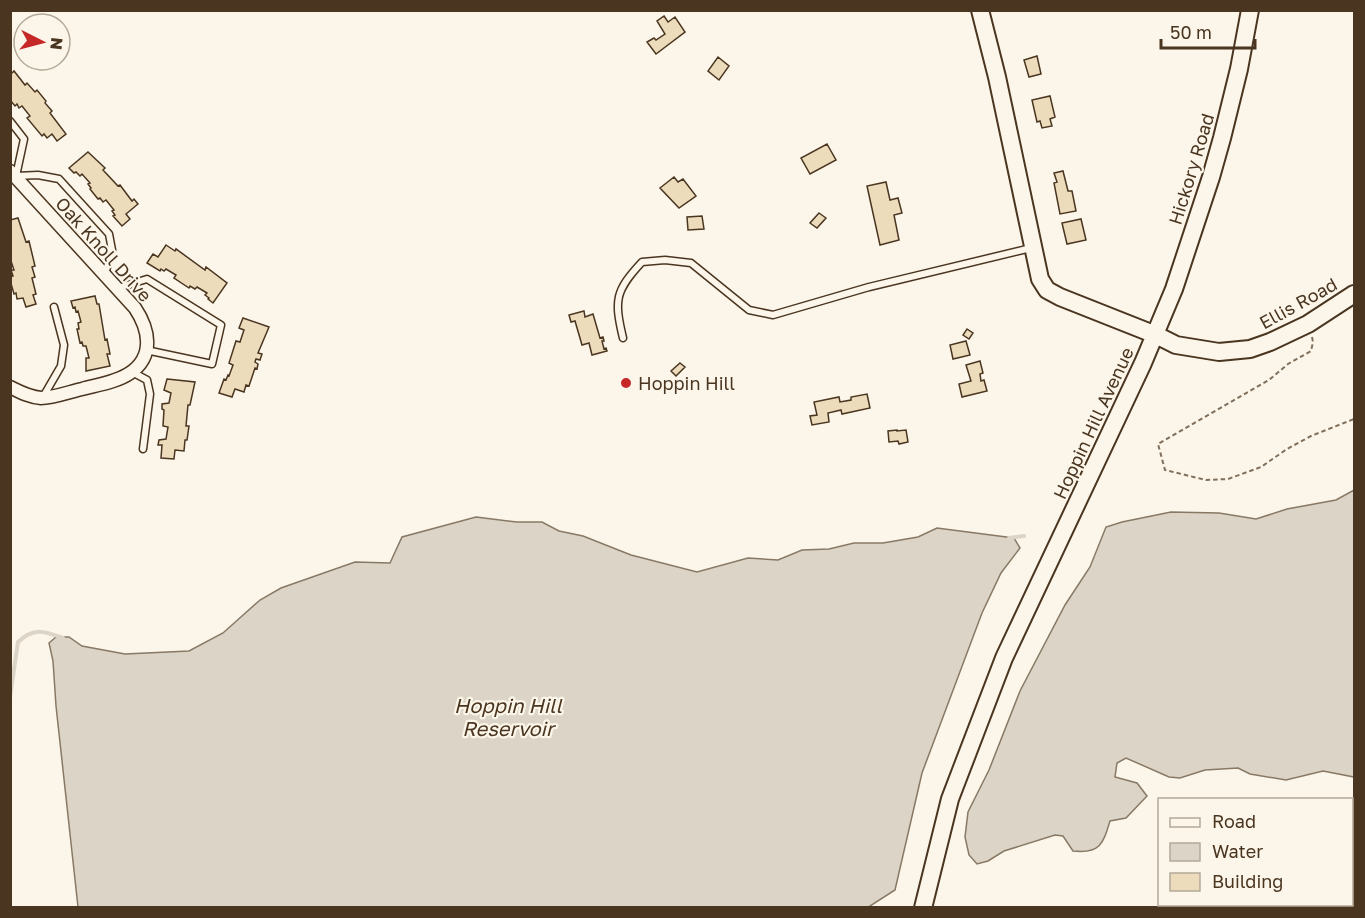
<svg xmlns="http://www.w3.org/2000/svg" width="1365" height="918" viewBox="0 0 1365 918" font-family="'Golos Text',sans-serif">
	<rect width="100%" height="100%" fill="#fbf6e9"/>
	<path fill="#dcd4c6" stroke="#887966" stroke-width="1.5" d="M1354,490V777L1323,771L1286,780L1250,774L1238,768L1205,770L1180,778L1169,777L1126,758L1117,763L1115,777L1137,783L1147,796L1126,818L1110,821C1103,844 1100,854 1073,851L1063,836L1055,835L1004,851L988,861L977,864L969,855L965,837L968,812L989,770L1020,691L1065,605L1090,567L1106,527L1122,522L1171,512L1219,513L1256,519L1287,509L1336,500Z
		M476,517L517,522H542L559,531L583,536L631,555L697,572L748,558L778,560L802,550L829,549L854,543H883L918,537L937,528L1014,538L1020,548L1001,573L982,613L922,773L895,890L867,908L78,907L56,706L53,661L49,643L56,637H69L82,646L125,654L189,651L223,633L260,600L281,588L355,562L390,563L402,537Z"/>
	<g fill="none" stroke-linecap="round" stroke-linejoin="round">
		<path stroke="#dcd4c6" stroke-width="4" d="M1009,538L1024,536
			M10,697L18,642C34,627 44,631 63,638"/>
	</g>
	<path fill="#ecdcbc" stroke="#4a3520" stroke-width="1.5" d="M664,16L668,22L675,17L685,32L656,54L647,42L654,38L656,40L665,34L657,21Z
		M1037,56L1041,74L1029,77L1024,60Z
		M718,57L729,66L719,80L708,71Z
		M10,71L12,73L14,71L25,85L27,83L35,92L37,90L46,101L45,103L52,111L50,113L66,134L57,141L52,134L47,138L44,134L42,136L27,118L30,116L22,106L19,108L17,104L15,106L10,100Z
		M1050,96L1055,117L1050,119L1052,126L1042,128L1040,121L1037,122L1032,100Z
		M827,144L836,160L810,174L801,158Z
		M88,152L105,168L103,170L118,186L120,185L132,201L134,199L138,204L126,214L130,219L122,226L113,216L115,215L112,211L114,210L106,200L103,202L100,198L98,199L90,189L91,188L88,184L90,183L82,174L80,176L76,172L74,173L69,168Z
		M1063,171L1068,191H1072L1076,211L1060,214L1054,183L1057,182L1054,173Z
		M674,177L678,182L683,179L696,196L679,208L660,188Z
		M886,182L890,200L898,198L902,213L894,215L899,240L880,245L867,186Z
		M819,213L826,218L817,228L810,223Z
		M702,216L704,229L688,230L687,217Z
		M18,218L26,242L29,241L35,266L32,267L35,277L32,278L36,294L33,295L36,304L26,307L23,298L17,299L16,293L14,294L10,280V277L13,276L11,270H14L10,258V220Z
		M1081,219L1086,240L1067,244L1062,223Z
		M166,245L175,251L176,249L205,270L206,267L227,283L213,303L208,299L209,298L205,295L207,293L197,287L195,289L190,286L189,288L174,278L176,275L166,269L164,271L161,269L160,271L147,263L153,254L158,257Z
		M95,296L97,304H99L105,340L107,339L110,354H107L110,366L86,371V358H89L86,346H83L82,342L80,343L77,329H79L78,323L81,322L78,311L76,312L75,307L73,308L71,301Z
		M584,311L585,317L593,314L600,338L603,337L604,341H602L604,349L606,348L607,351L592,355L589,343L582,345L575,321L571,322L569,315Z
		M243,318L269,327L258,353L262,354L260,360L256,359L255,362L258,364L257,369L255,368L249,386L246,385L244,392L235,389L232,397L219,393L224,379L226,380L228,375L229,376L233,365L229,363L236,341L240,342L244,330L239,328Z
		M967,329L973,333L969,339L963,335Z
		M966,341L970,355L953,359L950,345Z
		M980,361L983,373L980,374L981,381L984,380L987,391L962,397L959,384L971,381L966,365Z
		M680,363L685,367L676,376L671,371Z
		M167,379L195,382L190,405H188L186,426H189L187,440H185L184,451L175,450L174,459L161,458L162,445H158L159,440L166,439L168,427L163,426L164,410L162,409V404L169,403L171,393L164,390Z
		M867,394L870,408L842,414L841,410L828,413L829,422L812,425L810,416L817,415L814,402L839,397L840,402L851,400V397Z
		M897,430V431L906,430L908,442L899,444L898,441L889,442L888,431Z"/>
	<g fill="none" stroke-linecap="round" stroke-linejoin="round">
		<g stroke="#4a3520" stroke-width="9">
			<path id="lane" d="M10,121L24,139L16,176L38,175L59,179L109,234L112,250L105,274
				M118,288L147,279L221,325L212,364L146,350
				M623,338C614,300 615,291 642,262L665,260L691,263L749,310L773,315L869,287L1031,248
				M132,372L147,380L150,394L143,449
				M43,397L61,366L64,345L54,307"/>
		</g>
		<g stroke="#4a3520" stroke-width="15">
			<path id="street" d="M10,171L135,308C149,329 155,356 130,373C117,382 97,385 82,389C69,392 53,398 41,398C29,397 20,392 10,387"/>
		</g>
		<g stroke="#4a3520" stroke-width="20">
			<path id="secondary" d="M980,10L997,77L1040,279L1047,290L1060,297L1156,335L1176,345L1219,352L1250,349L1270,342L1308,324L1354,294
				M923,908L950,799L1004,658L1143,363L1174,289L1211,177L1222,138L1239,69L1250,10"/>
		</g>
		<path stroke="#7f6f5c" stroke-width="2" stroke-dasharray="4.5 3" stroke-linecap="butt" d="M1312,337L1313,342L1311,351L1288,364L1269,380L1158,444L1165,470L1206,480L1228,479L1261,467L1287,449L1311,436L1354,419"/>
		<use href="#lane" stroke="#fbf6e9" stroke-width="6"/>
		<use href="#street" stroke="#fbf6e9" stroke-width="12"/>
		<use href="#secondary" stroke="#fbf6e9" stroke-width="16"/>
	</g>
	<circle fill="#c62828" stroke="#fbf6e9" stroke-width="2" cx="626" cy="383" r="6"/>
	<g text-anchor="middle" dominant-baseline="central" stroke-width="4.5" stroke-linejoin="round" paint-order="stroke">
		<g font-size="18" fill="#4a3520" stroke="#fbf6e9">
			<text transform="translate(1191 169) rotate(-73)">Hickory Road</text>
			<text transform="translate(104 249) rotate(48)">Oak Knoll Drive</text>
			<text transform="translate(1298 303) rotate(-29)">Ellis Road</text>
			<text transform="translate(1093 423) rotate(-65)">Hoppin Hill Avenue</text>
		</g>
		<g font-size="18" fill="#4a3520" stroke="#fbf6e9" text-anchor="start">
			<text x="638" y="383">Hoppin Hill</text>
		</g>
		<g font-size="20" font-style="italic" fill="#4a3520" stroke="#fbf6e9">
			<text x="508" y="705">Hoppin Hill<tspan x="508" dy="23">Reservoir</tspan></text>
		</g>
	</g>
	<rect width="1365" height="918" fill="none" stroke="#4a3520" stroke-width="24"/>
	<rect x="1158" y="798" width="195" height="108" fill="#fbf6e9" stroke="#b4a999" stroke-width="1.5"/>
	<rect x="1170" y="818" width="30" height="9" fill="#fbf6e9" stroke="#b4a999" stroke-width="1.5"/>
	<text x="1212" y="828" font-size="18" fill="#4a3520">Road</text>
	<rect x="1170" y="843" width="30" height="18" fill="#dcd4c6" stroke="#b4a999" stroke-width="1.5"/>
	<text x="1212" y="858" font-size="18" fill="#4a3520">Water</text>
	<rect x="1170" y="873" width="30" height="18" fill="#ecdcbc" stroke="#b4a999" stroke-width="1.5"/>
	<text x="1212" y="888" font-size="18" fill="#4a3520">Building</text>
	<g transform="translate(42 42) rotate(96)"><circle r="28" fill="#fbf6e9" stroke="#b4a999" stroke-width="1.5"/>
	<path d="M0-4.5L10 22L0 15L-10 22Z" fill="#c62828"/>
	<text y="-9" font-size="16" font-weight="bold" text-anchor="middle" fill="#4a3520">N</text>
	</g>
	<path d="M1161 39v9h94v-9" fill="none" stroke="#4a3520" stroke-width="3"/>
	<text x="1170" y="39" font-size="18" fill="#4a3520" stroke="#fbf6e9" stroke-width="4.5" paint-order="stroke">50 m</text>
</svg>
